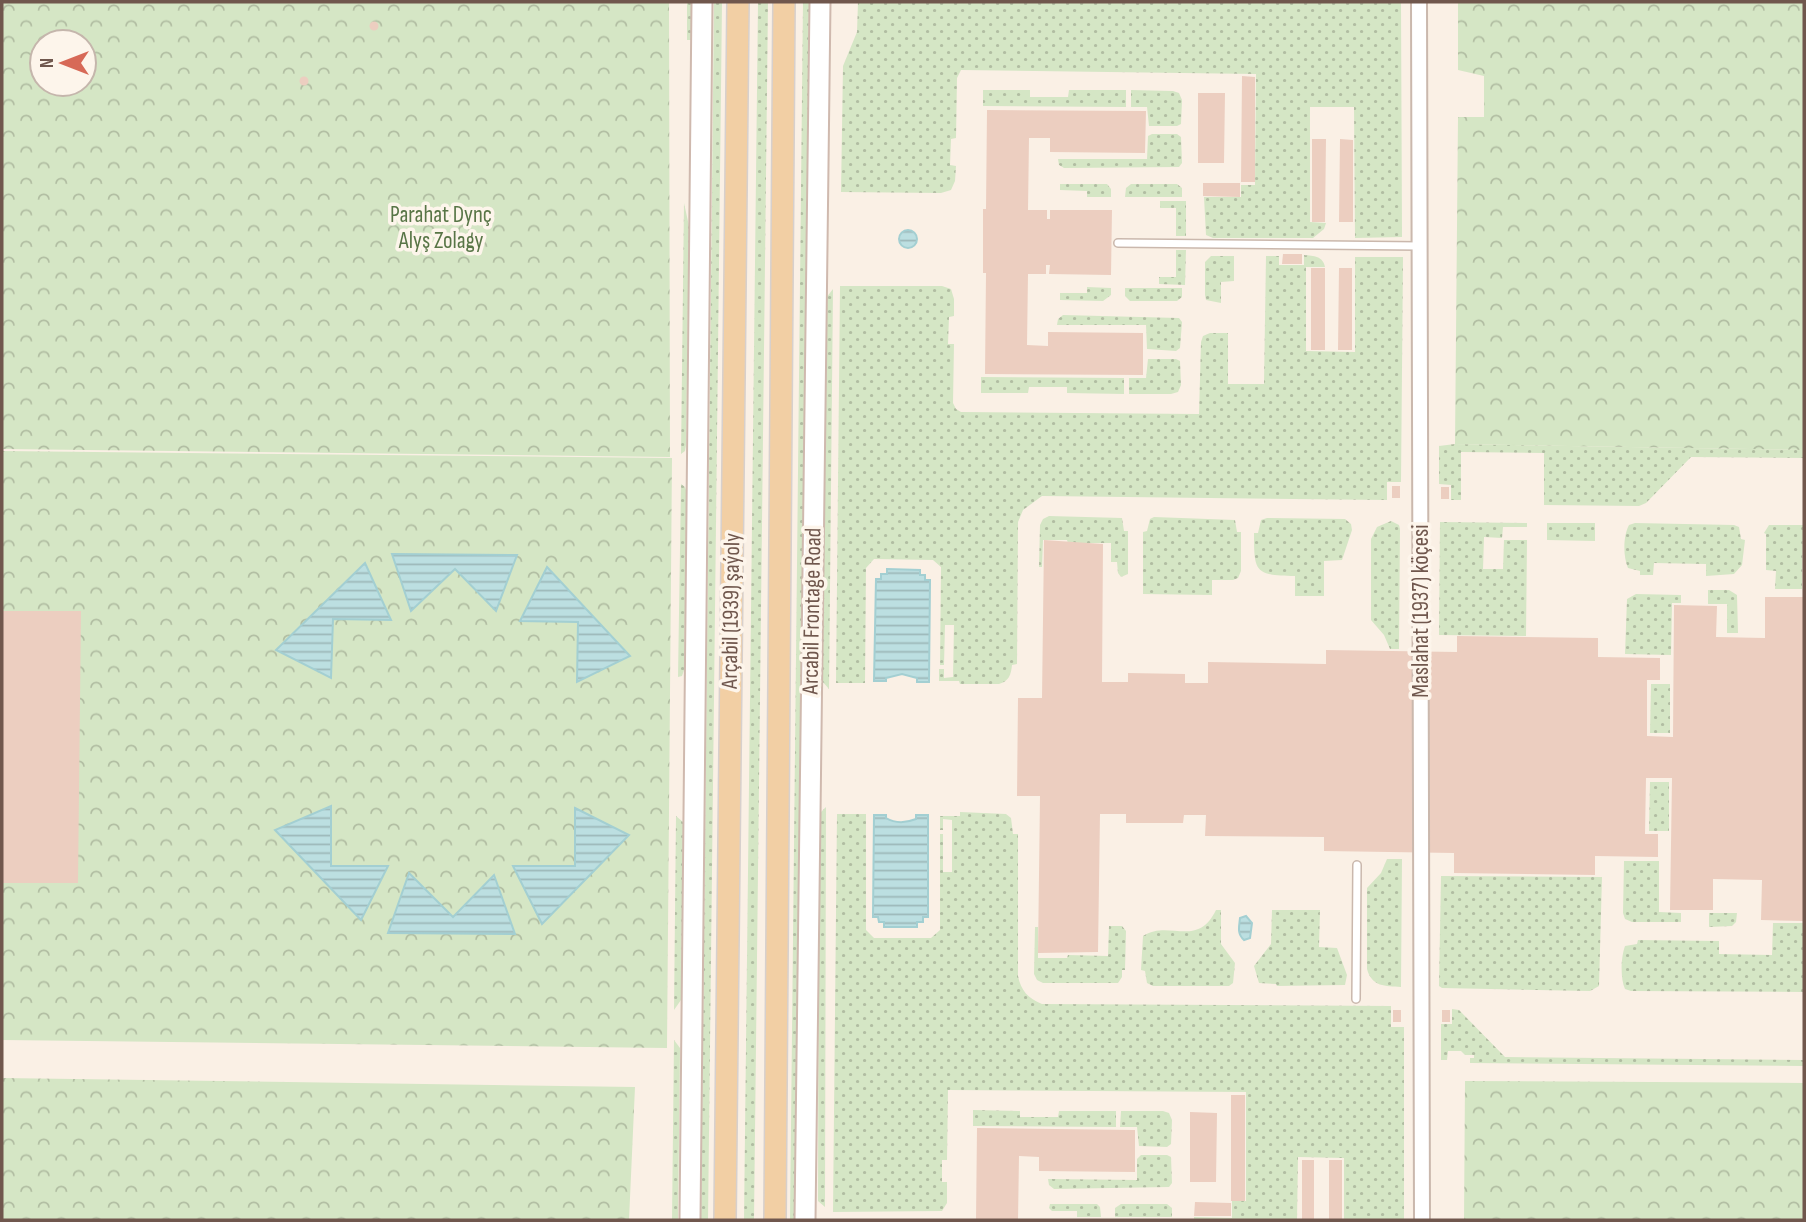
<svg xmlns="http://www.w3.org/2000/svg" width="1806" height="1222" viewBox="0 0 1806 1222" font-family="'Sofia Sans Condensed',sans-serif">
	<defs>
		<pattern id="grass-dots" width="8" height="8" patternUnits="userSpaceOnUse" patternTransform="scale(1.75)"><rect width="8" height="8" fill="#d5e6c5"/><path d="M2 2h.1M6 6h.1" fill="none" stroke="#b1bda2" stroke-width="1.8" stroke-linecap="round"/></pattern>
		<pattern id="forest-crowns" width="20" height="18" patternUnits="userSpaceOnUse" patternTransform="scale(1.75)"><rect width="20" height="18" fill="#d5e6c5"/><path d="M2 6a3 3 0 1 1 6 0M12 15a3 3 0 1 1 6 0" fill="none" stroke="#b1bda2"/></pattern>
		<pattern id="water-rules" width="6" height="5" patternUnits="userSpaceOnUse" patternTransform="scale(1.75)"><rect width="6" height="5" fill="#bcdfe1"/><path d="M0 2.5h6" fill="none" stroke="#9db8b9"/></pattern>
	</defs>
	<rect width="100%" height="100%" fill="#faf0e5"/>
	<path fill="url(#grass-dots)" d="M687,2H692V40H687Z
		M714,2H722L708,1220H701Z
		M758,2H768L754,1220H744Z
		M803,2H809L796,1220H790Z
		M858,2H1401L1402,237L1355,238L1354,107H1310V222L1326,223L1324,229L1313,238H1213L1206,235L1204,197H1241V185H1255L1256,74L961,70L957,78L956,138L951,139L950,165L956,166L955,181L951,190L941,193L841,192L843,66L857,32Z
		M983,90H1030V97H1068L1069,90H1126V107L983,106Z
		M1131,90L1173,91L1179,93L1182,100L1181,124L1177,126H1149L1147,107H1131Z
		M1152,134H1177L1181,137L1182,163L1179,167L1064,168L1059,165L1058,159H1147L1148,136Z
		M1060,184H1107L1111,189V197H1087V191L1060,190Z
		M1131,184H1177L1182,188V197H1125L1126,188Z
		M1160,201H1186V236H1176V208H1160Z
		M684,203L689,226L686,445L685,451L681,454Z
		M1176,250H1186L1185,285L1159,284V277H1176Z
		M1304,255C1314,256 1323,256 1325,267H1306V351L1355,352V257H1403L1401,482H1387V500L1042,496L1023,510L1018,522L1017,664L1012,665C1011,675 1009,681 999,684H960L959,681H939V669H944V678L953,677L954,625H945L944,665H940L941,567L933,560L874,559L866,568L865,683H836L840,286H942L951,289L954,299V316L949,317L948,344H954L953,403L956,409L961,412L1199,414L1201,342L1203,336L1210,333H1228V384H1264L1266,256H1279V265H1304Z
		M1211,256H1234V281L1221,282V303L1206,300L1205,295V262Z
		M1087,287L1111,288V295L1103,301L1060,300V293H1087Z
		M1125,288H1182V297L1177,301H1130L1125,296Z
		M833,289L829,689L822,681L826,298Z
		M1063,315L1179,318L1182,322L1180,348L1176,351L1147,349L1146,325H1057L1058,319Z
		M1148,359H1176L1180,361L1181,385L1178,392L1171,394H1129V378H1146Z
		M981,377L1124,378V394L1067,393V387H1029L1028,393H981Z
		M1455,444L1804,450V458L1691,457L1646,503L1639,506L1544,505V453L1461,452V500H1451V485L1439,484V446Z
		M681,484L685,487L687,493L684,670L682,676L678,677Z
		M1049,516L1122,518L1124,531H1128V574L1121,577L1118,573L1117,562H1111V543H1068L1067,540H1043L1042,567H1039L1040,525L1043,519Z
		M1154,517L1235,520L1237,532H1241V571L1238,578L1233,580H1212V595L1143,594V532L1147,531L1150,519Z
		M1267,518L1345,519L1351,524L1352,530L1342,560L1324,561V596H1295V576C1255,575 1254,573 1254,533H1258L1261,520Z
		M1391,521L1399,525L1400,529L1399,649H1390L1384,635L1371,620V539L1377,527Z
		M1440,522L1527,523V527H1503L1502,538L1484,537L1483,569H1503L1504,540H1527L1526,636L1439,635Z
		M1547,523H1595V541L1547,540Z
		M1635,523L1734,525L1739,527L1741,539L1745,540L1742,565L1734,574L1706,576V564L1654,563L1653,575H1640V571L1628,568C1623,557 1623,536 1629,525Z
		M1769,525H1803L1802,589H1775L1776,571L1766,570V534L1764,533Z
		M1708,590H1729L1737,595L1738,633H1727V604H1708Z
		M1636,594L1681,595V603H1672L1671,655L1625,654L1627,599Z
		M1651,684H1670V733H1650Z
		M1650,782H1669V831H1649Z
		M826,807L825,1207L818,1201L819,814Z
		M960,812L1006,814L1011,818L1013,834H1018V976C1021,991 1028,998 1042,1004L1391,1006V1027H1404V1220H1344V1158L1298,1157L1297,1220H1194V1217L1232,1218V1201H1246V1092L948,1090L947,1160H942V1182H947V1203L942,1211L833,1212L837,814H866V930L874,938H931L940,930V834H943V872H952V820L943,819V830H940V816H960Z
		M676,816L683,822L681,1000L674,1010Z
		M1387,859H1402L1401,987C1385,986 1372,987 1367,969V888L1381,873Z
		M1624,861H1659V912L1681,913V922H1632L1625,919L1623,913Z
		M1441,876L1602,877L1599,986L1590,991L1442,988L1439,986Z
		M1216,910H1221V944L1235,963L1233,983L1229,986H1153L1147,983L1145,971L1141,970L1143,936C1169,919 1197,949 1216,910Z
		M1272,910H1320L1319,947L1337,948L1347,975L1345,985L1277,986L1276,984L1259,983L1254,966L1271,944Z
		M1709,913H1737L1736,922L1732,926L1709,927Z
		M1773,923H1804L1803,992L1631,991L1625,989C1620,978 1621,957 1625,946L1637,944L1638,940L1719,941V954L1772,955Z
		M1109,926H1122L1126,931L1125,970H1122V977L1118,983H1043L1037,980L1034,974L1035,927H1038V958H1067L1068,955L1108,956Z
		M1452,1009L1459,1010L1505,1057L1804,1060V1066L1470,1063V1058H1474V1055H1465L1461,1051H1448L1447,1060H1441V1024H1452Z
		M674,1040L680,1048L678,1220H672Z
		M973,1110L1020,1111V1117H1058L1059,1111H1116V1127L973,1126Z
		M1121,1111H1163L1169,1113L1172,1120L1171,1144L1167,1147L1139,1146L1137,1127H1120Z
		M1141,1155H1167L1171,1157L1172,1183L1169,1187L1054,1189L1049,1185L1048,1179L1137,1180V1159Z
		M1050,1204H1097L1100,1207L1101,1217H1077V1211H1052L1049,1208Z
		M1121,1204H1167L1172,1208V1217H1115V1208Z"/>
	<path fill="url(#forest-crowns)" fill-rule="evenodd" d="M2,2H669L670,457L2,449ZM84,42V84H42V42Z
		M1458,2H1804V450L1455,444L1458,117H1484V76L1458,70Z
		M2,451L672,458L667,1048L2,1040Z
		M2,1078L635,1087L629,1220H2Z
		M1465,1081L1804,1083V1220H1464Z"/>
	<path fill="url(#water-rules)" stroke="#a3cfd2" stroke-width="2" d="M899 239a9 9 0 1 1 18 0a9 9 0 1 1-18 0Z
		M392,554L517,555L496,611L455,569L411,611Z
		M365,563L391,620L333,619L331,678L276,650Z
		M547,567L630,656L577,682L578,622L520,621Z
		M887,569L920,570V575H925V580H930L929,682H917V678L902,674L886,678V681H874L876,579H881V574H887Z
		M331,806V866H388L361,920L275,830Z
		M575,808L629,835L542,924L513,866H575Z
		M874,815H886V818C896,824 906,823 916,819V815H928V917H923V922H917V927H884V922H879L878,917H873Z
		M409,873L453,917L494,875L515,934L388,933Z
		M1246,916L1252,923L1250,938L1244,940C1237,934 1239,927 1240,918Z"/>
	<path fill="#eccec0" d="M369.5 26a4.5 4.5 0 1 1 9 0a4.5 4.5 0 1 1-9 0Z
		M1242,76L1255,77V182H1241Z
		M299.5 81a4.5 4.5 0 1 1 9 0a4.5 4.5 0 1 1-9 0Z
		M1198,93H1225L1224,163H1198Z
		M987,110L1146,111L1145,153L1050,152V138H1029L1028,210H1047V219H1050V210H1112L1111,275L1049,274L1050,265H1046V274H1028L1027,345L1048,346V332L1143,333V375L985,374L986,273H983V209H986Z
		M1312,139H1326L1325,222H1312Z
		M1340,139L1353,140V222H1339Z
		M1203,183H1240V197L1203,196Z
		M1283,254H1302V264H1282Z
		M1311,268H1325V350H1311Z
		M1339,268H1352V350H1338Z
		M1392,486H1400V498H1392Z
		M1441,487H1449V499H1441Z
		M1044,540L1103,544L1102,682H1128V673L1185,674V683H1208V662L1326,664V650L1457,652V636L1598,638V657L1660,658V680H1647V736L1673,737L1674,605L1717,606L1716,637L1765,638V597H1804V921L1761,920L1762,880L1713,879V910H1670L1672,778H1646L1645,834H1658V857L1595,856V875L1454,873V853L1324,851V837L1205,836L1206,815H1184L1183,823H1126V814H1100L1098,952L1038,953L1040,796H1017L1018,698H1042Z
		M2,611H81L78,883H2Z
		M1393,1010H1401V1022H1393Z
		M1442,1010H1450V1022H1442Z
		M1231,1095H1245V1201H1231Z
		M1190,1112L1217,1113L1216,1182H1190Z
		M977,1128L1135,1130V1172L1039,1171V1157L1019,1156L1018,1220H976Z
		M1302,1160H1314V1220H1302Z
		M1329,1160H1342V1220H1329Z
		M1195,1202L1231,1203V1216H1194Z"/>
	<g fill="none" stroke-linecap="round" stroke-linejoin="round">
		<g stroke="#cab8ad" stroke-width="10">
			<path id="lane" d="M1118,243L1420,246
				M1356,999L1357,865"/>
		</g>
		<g stroke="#cab8ad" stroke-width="18">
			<path id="street" d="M1419,2L1422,1220"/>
		</g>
		<g stroke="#cfb9ae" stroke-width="23">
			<path id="secondary" d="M690,1220L702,2
				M805,1220L820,2"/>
		</g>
		<g stroke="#d7d0cd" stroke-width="24">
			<path id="primary" d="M725,1220L738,2
				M775,1220L784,2"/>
		</g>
		<use href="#lane" stroke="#fff" stroke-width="7"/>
		<use href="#street" stroke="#fff" stroke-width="14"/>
		<use href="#secondary" stroke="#fff" stroke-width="19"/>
		<use href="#primary" stroke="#f2cfa4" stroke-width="21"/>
	</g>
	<g text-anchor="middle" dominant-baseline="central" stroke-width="7" stroke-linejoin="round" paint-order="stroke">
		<g font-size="23" fill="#587546" stroke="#fdf5eb">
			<text x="441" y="215">Parahat Dynç<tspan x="441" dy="26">Alyş Zolagy</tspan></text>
		</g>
		<g font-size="23" fill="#70574d" stroke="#fdf5eb">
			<text transform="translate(731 611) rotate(-89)">Arçabil (1939) şaýoly</text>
			<text transform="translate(812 611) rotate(-89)">Arcabil Frontage Road</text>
			<text transform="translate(1421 611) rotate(-90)">Maslahat (1937) köçesi</text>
		</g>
	</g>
	<rect width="1806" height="1222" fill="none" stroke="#70574d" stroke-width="7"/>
	<g transform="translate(63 63) rotate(270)"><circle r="33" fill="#fdf5eb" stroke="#c5b6ac" stroke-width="2"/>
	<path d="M0-5L12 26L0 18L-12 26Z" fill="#d76957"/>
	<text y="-10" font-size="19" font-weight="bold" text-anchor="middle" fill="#70574d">N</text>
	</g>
</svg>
